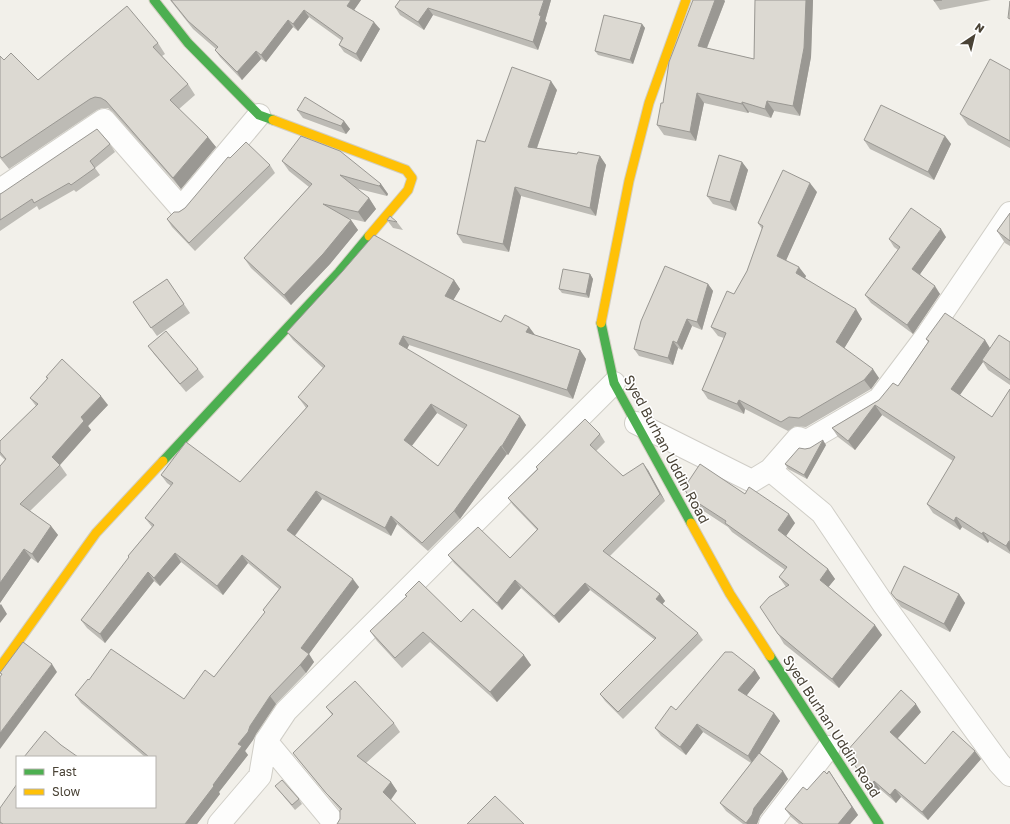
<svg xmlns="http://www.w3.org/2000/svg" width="1010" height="824" viewBox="0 0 1010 824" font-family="'Golos Text',sans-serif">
	<rect width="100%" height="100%" fill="#f2f0ea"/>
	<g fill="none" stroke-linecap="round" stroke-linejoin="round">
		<g stroke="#d0cec7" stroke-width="24">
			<path id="street" d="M0,190L104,120L181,208L259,115
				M636,423L752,481L770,470L822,513L884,605L999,763L1010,775
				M770,470L798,438L807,441L879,399L928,334L1010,213
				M266,741L335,824
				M219,824L260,776L266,741L286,711L614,383
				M770,824L829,747"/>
		</g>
		<g stroke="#d2cec0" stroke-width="11">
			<path id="fast" d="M154,0L188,43L259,115L273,120
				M601,323L614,383L691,523
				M163,461L339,272L369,236
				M770,656L879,824"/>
		</g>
		<g stroke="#d2cec0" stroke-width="11">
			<path id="slow" d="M273,120L406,170L412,178L408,190L369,236
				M601,323L629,181L649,103L686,0
				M691,523L730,594L770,656
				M0,667L96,533L163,461"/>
		</g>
		<use href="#street" stroke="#fdfdfc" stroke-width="22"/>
		<use href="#fast" stroke="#4caf50" stroke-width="9"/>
		<use href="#slow" stroke="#ffc107" stroke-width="9"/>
	</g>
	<path fill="#bdbbb5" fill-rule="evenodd" d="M170,0H361L354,10L380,29L361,62L344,52L339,45L341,40L309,17L298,31L293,27L266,62L261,59L242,80L220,57L215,50L216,49L193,29Z
		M400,0H551L545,21L547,23L538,50L433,15L424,30L400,15L395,7Z
		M693,0H724L725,1L707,48L754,59L755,0H813L811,57L800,116L774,111L771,118L749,112L748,113L704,103L696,141L664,135L657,125Z
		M934,0H991L940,10L934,1Z
		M642,24L645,28L633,64L598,55L595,51Z
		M158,43L165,54L162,56L188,84L195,95L179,109L216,147L181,189L113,112L108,108H102L97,110L9,169L0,158V56L4,60L38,80Z
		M1010,70V148L968,125L960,114Z
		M557,90L537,148L577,154L600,156L606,165L604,173L596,216L521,196L509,252L463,243L457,234L485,142Z
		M297,110L344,121L350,129L346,134L303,118Z
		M945,136L951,144L934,180L870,149L864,140Z
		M110,144L115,152L95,168L100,175L76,192L74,190L39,210L37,206L0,231V194Z
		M230,158L270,165L275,173L195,251L172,227L167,219L185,208Z
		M282,161L381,184L388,194L387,196L355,188L369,198L376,209L365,222L347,218L351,220L358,230L330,264L291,305L251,268L244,258L309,187L289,171Z
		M742,162L748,170L736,211L713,204L707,196Z
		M817,192L786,260L806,276L805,278L862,319L844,348L879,378L871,389L806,427L795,426L788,431L745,409L744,414L708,399L702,390L724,338L718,336L711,327L734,294L747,271L762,229L758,223Z
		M1010,213V246L1005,243L997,231Z
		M387,220L397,222L403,230L393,228Z
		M946,237L920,274L940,294L913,334L871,303L865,295L898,250L894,247L889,239Z
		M590,274L593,279L589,298L562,293L559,289Z
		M167,279L190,313L157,336L133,302Z
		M454,280L460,289L453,300L501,322L529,327L535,335L580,350L586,359L573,399L409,345L407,349L526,425L508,455L507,454L460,519L428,551L397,524L391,536L322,499L295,536L359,587L309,654L314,662L306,673L276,704L256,734L253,740L245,751L248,755L219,792L220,794L197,824H0V808L155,807V757H145L81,703L75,695L89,680L184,699L214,677L265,612L263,610L279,589L248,563L223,595L181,562L160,586L154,581L105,643L87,628L81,620L129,558L128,556L152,527L145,518L171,486L167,483L161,475L240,482L306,408L304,405L298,397L323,368L293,340L287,332ZM437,413L464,429L438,466L412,446Z
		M708,284L713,291L702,330L692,326L682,350L678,348L673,365L639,356L634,349Z
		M926,339L985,340L990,348L1010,342V385L988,370L983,362L960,395L992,417L1010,389V554L989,541L988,543L962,527L960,530L933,513L927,504L953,461L882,415L855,450L838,437L832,428L879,400L898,386L928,342Z
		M148,346L198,369L204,377L186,392L154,354Z
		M46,377L108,405L88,426L91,430L60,465L67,475L30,511L51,526L58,535L38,563L31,558L0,603V466L5,460L0,455V441L36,406L30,398L47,379Z
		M600,434L605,442L596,451L623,476L648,470L665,501L610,556L660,594L665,601L662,604L698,633L703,640L623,719L605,701L600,694L655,640L590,590L559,623L521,588L502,610L454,563L448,555L510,558L537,530L513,505L508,498L537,469L536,467Z
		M826,445L807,479L788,469L785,464L805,449Z
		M745,494L795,523L786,536L828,569L835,579L828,587L882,635L839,688L784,644L778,634L786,587L779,577L785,570L732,532L728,527L696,506L689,497Z
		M891,593L959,594L965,603L950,632L901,607Z
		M461,622L531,665L497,702L430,642L402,668L377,641L370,631Z
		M755,670L760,678L746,696L774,713L780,721L760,753L788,779L760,816L757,824H743L726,811L720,803L751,763L703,732L686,755L661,736L655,728L676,710Z
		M326,707L394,723L400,732L366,763L391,782L397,791L340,819V810L333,802L300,762L293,753L332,715Z
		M921,712L898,738L925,764L981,759L928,820L901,797L896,803L880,789L875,795L846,752Z
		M829,771L858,815L850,824H799L791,817L785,809Z
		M275,786L299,799L302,804L295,810Z"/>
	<path fill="#9a9893" d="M351,0H361L352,13L347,6Z
		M544,0H551L545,21L547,23L538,50L533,42L539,15Z
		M715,0H724L725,1L704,55L698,46Z
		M806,0H813L811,57L800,116L793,106Z
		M428,8L433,15L424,30L418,22Z
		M304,10L309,17L298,31L293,24Z
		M288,20L293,27L266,62L261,55Z
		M374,22L380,29L361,62L356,54Z
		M642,24L645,28L633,64L630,60Z
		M256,51L261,59L242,80L237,72Z
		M551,81L557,90L534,156L528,147Z
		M697,93L704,103L696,141L690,132Z
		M767,101L774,111L771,118L765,109Z
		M742,102L749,112L748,113L742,104Z
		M344,121L350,129L346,134L341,126Z
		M945,136L951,144L934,180L928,172Z
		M208,137L216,147L181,189L173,178Z
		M600,156L606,165L604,173L596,216L590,208L597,165Z
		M742,162L748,170L736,211L730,202Z
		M810,183L817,192L784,265L777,256Z
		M381,184L388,194L387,196L379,186Z
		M515,187L521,196L509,252L503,244Z
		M369,198L376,209L365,222L358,212Z
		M351,220L358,230L330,264L291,305L284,295Z
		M941,229L946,237L918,277L912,269Z
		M799,267L806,276L803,282L796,273Z
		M590,274L593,279L589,298L586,294Z
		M454,280L460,289L451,304L445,296Z
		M708,284L713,291L702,330L697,322Z
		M935,286L940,294L913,334L907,325Z
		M856,309L862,319L842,352L836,342Z
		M687,319L692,326L682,350L677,343Z
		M529,327L535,335L532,341L526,332Z
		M403,336L409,345L405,353L399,344Z
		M985,340L991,350L982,360L983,362L957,399L951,389Z
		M673,341L678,348L673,365L668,358Z
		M580,350L586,359L573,399L567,390Z
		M873,369L879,378L871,389L864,380Z
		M101,396L108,405L88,426L91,430L59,466L52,457L81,417Z
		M739,400L745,409L744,414L737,404Z
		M431,404L437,413L410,448L404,440Z
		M875,405L882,415L855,450L848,441Z
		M520,416L526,425L508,455L502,446Z
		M823,440L826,445L807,479L804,475Z
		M501,446L507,454L460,519L454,511Z
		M643,463L648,470L665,501L660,494Z
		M316,491L322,499L293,538L287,530Z
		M789,514L795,523L784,539L778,530Z
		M391,516L397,524L391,536L385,528Z
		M956,517L962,527L960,530L954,521Z
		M51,526L58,535L38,563L32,554Z
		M983,532L989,541L988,543L982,534Z
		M1009,541L1010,542V552L1006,546Z
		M24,549L31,558L0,603V583Z
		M175,553L181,562L160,586L154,578Z
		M242,555L248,563L223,595L217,586Z
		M828,569L835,579L826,590L820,580Z
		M148,572L154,581L105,643L100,634Z
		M353,579L359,587L309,654L314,662L306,673L300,665L301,648Z
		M515,580L521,588L502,610L497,603Z
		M585,583L590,590L559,623L554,616Z
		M660,594L665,601L661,606L656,599Z
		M959,594L965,603L950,632L944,624Z
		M1,604L7,614L0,623V605Z
		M875,625L882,635L839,688L832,679Z
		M524,655L531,665L497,702L490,692Z
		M52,664L57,672L0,749V733Z
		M755,670L760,678L744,699L738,690Z
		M270,696L276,704L256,734L253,740L245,751L248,755L219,792L220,794L197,824H185L213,785L250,726Z
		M916,704L921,712L896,740L890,732Z
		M774,713L780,721L753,764L748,756Z
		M697,724L703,732L686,755L680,747Z
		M975,751L981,759L928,820L922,812Z
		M783,771L788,779L760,816L757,824H747L746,823L754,808Z
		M829,771L858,815L850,824H838Z
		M874,781L880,789L875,795L869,787Z
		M391,782L397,791L390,801L383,792Z
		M895,789L901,797L896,803L890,795Z"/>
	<path fill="#dcd9d2" stroke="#9a9893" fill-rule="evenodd" d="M171,0H351L347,6L374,22L356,54L339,45L343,38L304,10L293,24L288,20L261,55L256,51L237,72L215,50L218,47L188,21Z
		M400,0H544L539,15L541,16L533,42L428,8L418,22L395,7Z
		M693,0H715L698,46L754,59L755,0H806L804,48L793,106L767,101L765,109L742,102V104L697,93L690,132L657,125L661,103H663L669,62Z
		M934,0H942L934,1Z
		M1010,1V19L1008,18Z
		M127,6L158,43L153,47L188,84L170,100L208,137L173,178L106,101L101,98L95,97L90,99L2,158L0,156V56L4,60L11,53L38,80Z
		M604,15L642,24L630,60L595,51Z
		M990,59L1010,70V141L960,114Z
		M512,67L551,81L528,147L577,154L578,152L600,156L597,165L590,208L515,187L503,244L457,234L477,140L485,142Z
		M305,97L344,121L341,126L297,110Z
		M881,105L945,136L928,172L864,140Z
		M97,129L110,144L90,161L95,168L71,185L69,183L34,203L32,199L0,220V194L2,193Z
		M301,136L340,151L381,184L379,186L340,175L369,198L358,212L323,204L351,220L323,254L284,295L244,258L312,184L282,161Z
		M246,142L270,165L189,243L167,219L174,212H179L185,208L228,157L230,158Z
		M719,155L742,162L730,202L707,196Z
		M783,170L810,183L777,256L799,267L796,273L856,309L836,342L873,369L864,380L799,418L789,417L781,422L739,400L737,404L702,390L726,333L711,327L727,291L734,294L747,271L763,226L758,223Z
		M911,208L941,229L912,269L935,286L907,325L865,295L900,247L889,239Z
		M1010,213V241L997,231Z
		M390,216L397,222L387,220Z
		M374,235L454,280L445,296L501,322L505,315L529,327L526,332L580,350L567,390L403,336L399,344L520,416L502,446H501L454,511L422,543L391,516L385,528L316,491L287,530L353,579L301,648L309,654L300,665L270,696L250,726L248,732L238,744L242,746L213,785L214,786L185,824H3L0,822V808L17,784V807H155V757H149L75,695L88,679L89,680L111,649L184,699L205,670L214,677L265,612L263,610L281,587L242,555L217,586L175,553L154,578L148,572L100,634L81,620L129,557L128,556L154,525L145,518L173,483L161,475L186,442L240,482L308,406L298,397L325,366L287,332L342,272ZM431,404L467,425L438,466L404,440Z
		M665,266L708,284L697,322L687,319L677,343L673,341L668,358L634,349L641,321Z
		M563,269L590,274L586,294L559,289Z
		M167,279L184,304L151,328L133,302Z
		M945,313L985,340L951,389L992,417L1010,389V541H1009L1006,546L983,532L982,534L956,517L954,521L927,504L955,457L875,405L848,441L832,428L879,400L893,383L898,386L929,341L926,339Z
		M166,331L198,369L180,384L148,346Z
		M999,335L1010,342V380L982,360Z
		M62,359L101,396L81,417L84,421L52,457L60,465L20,504L51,526L32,554L24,549L0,583V466L6,459L0,452V441L38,404L30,398L48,378L46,377Z
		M585,419L600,434L590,445L623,476L643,463L660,494L603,551L660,594L656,599L698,633L618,712L600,694L656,638L585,583L554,616L515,580L497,603L448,555L478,527L510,558L538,529L508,498L538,469L536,467Z
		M823,440L804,475L785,464L799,448L805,449L810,448Z
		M700,464L745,494L749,487L789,514L778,530L828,569L820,580L875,625L832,679L778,634L760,607L769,597L789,585L779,577L787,567L725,523L726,521L689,497L684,488Z
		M904,566L959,594L944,624L896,599L891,593Z
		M419,581L461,622L473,609L524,655L490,692L423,632L395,658L370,631L407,596L405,595Z
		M23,642L52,664L0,733V677L2,674L0,673Z
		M725,652H732L755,670L738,690L774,713L748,756L697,724L680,747L655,728L671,706L676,710Z
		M355,681L394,723L357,756L391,782L383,792L416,824H337L340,819V810L342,809L326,793L293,753L333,714L326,707Z
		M901,690L916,704L890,732L925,764L953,731L975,751L922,812L895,789L890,795L874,781L869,787L846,752Z
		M45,731L61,745L78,757H24Z
		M759,753L783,771L754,808L752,815L746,823L720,803Z
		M824,771L827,774L829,771L852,807L838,824H803L785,809L803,787L807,790Z
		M282,780L299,799L292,805L275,786Z
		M495,796L524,824H467Z"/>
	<g text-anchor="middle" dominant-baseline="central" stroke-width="3" stroke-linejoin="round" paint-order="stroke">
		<g font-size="14" fill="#494235" stroke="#fff">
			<text transform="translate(667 449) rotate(62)">Syed Burhan Uddin Road</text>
			<text transform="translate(832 726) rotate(57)">Syed Burhan Uddin Road</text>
		</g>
	</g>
	<rect x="16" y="756" width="140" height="52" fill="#ffffff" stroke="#b6b3ae"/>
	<rect x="24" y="769" width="20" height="6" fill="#4caf50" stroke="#b6b3ae"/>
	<text x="52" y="776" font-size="12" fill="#494235">Fast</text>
	<rect x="24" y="789" width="20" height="6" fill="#ffc107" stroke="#b6b3ae"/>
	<text x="52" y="796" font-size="12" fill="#494235">Slow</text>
	<g transform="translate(974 36) rotate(35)" stroke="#ffffff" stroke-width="3" paint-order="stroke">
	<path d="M0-3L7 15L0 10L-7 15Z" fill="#494235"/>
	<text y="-6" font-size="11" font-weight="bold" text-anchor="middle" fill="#494235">N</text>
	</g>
</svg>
